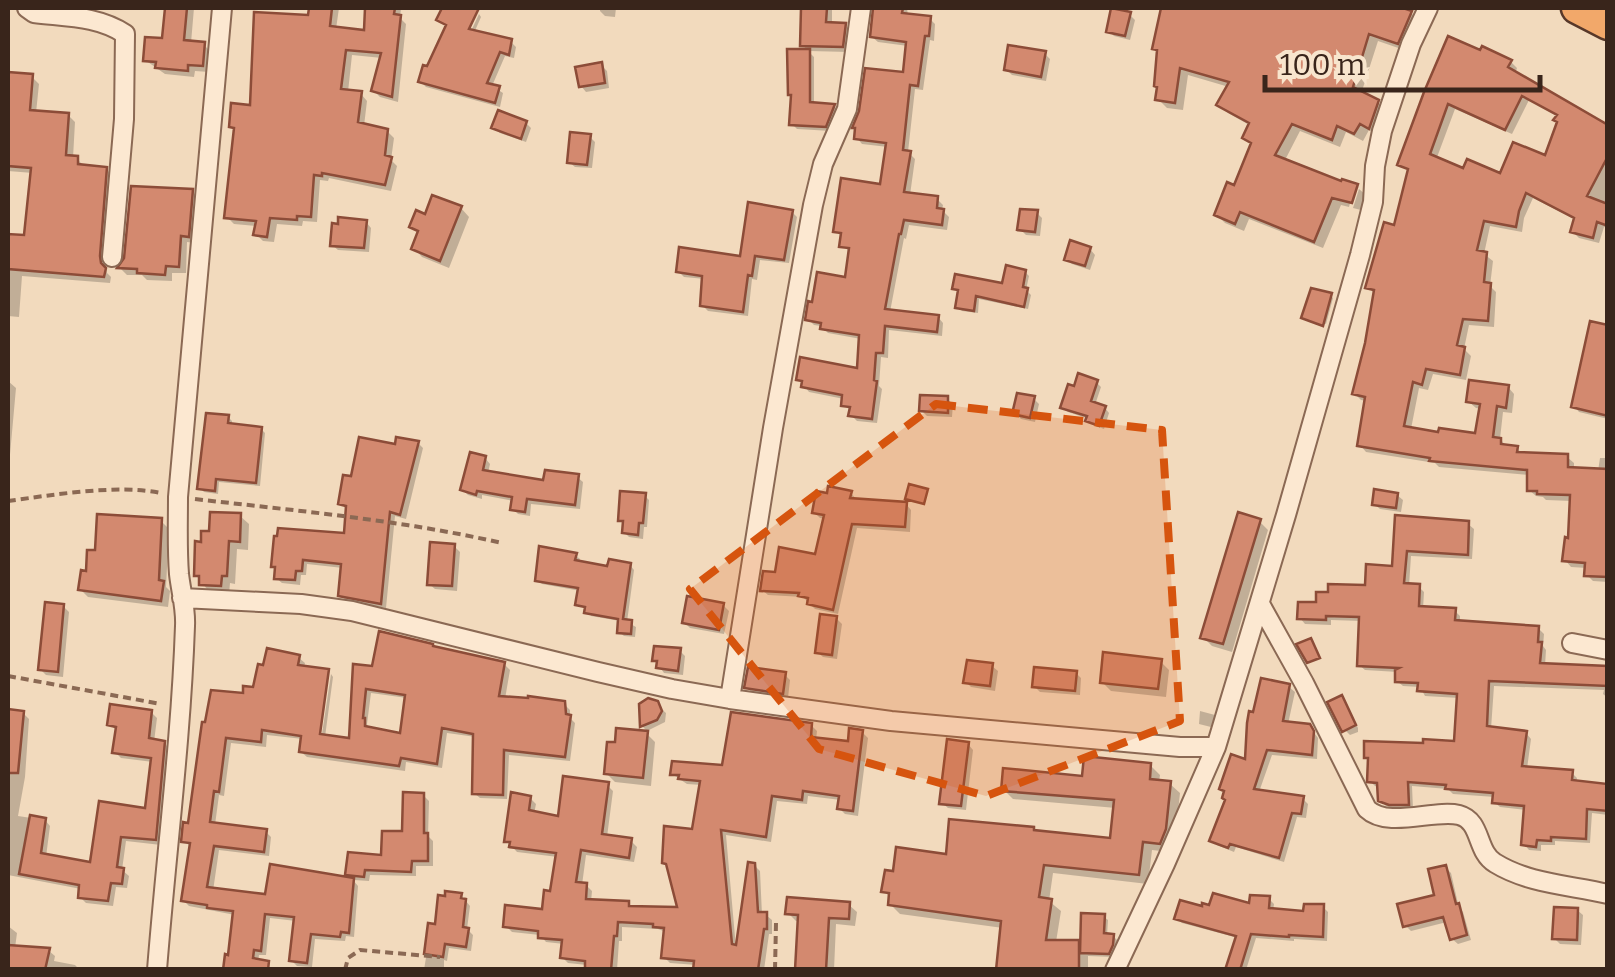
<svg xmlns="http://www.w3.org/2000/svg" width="1615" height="977" viewBox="0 0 1615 977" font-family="Bitter,serif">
	<rect width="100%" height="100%" fill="#f2dabd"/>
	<path fill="#0003" fill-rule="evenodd" d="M167,8H194L191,43L204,45L211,52L209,72L195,71L194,77L165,74L145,60L164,41Z
		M312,8H339L336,29L366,33L368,8H401L400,18L406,24L398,102L380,97L373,90L382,58L352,55L348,92L361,94L367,101L364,126L387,131L394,138L391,160L397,166L391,191L329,178L328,181L320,180L317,222L303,221L302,226L277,224L274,242L263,241L256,234L257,226L234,224L227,217L236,131L231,126L252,108L311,18Z
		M444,8H467L474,11L462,40L466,42L479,14L481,17L474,33L511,42L516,47L514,58L505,56L492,86L503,93L500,107L426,87L421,82L448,27L439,20Z
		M600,8H616L615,17L605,16L600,11Z
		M802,8H832V25H845L852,32L849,52L809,51L802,45Z
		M875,8H907L908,16L929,18L935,24L934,41L930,40L923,90L915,89L908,152L915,159L910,195L937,199L943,205L942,210L949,217L947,230L909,225L906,239L904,238L890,312L938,317L943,323L942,336L889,330L888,358L881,357L879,386L882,389L877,423L857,421L851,415L852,411L843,405L844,399L809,392L799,379L859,371L861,339L828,333L821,326L814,325L808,319L847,279L851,252L842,246L841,236L836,231L882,186L888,147L862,144L857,138L905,75L908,46L878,42L872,37Z
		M1163,8H1394L1411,13L1419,21L1407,51L1378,41L1361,94L1378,102L1386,111L1378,135L1369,130L1363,141L1346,132L1340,147L1300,131L1284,162L1359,188H1354L1349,207L1341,205L1323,248L1249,219L1244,231L1225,223L1217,215L1235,188L1252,145L1245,138L1251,126L1228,113L1219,104L1229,87L1188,75L1183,110L1167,108L1158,99L1159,52L1155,48Z
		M1130,15L1135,20L1130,40L1114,36L1109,31Z
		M809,52L814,57V105L834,106L839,112L831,131L797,129L792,124L793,97L790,94Z
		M1045,54L1050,59L1046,81L1012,75L1007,70Z
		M1511,62L1517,68L1515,74L1608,131V228L1604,227L1599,243L1579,238L1572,231L1576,220L1533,198L1524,218L1522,232L1490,226L1484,254L1493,261L1490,286L1496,292L1494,327L1469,325L1464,349L1471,356L1466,380L1433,374L1428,390L1419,388L1411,429L1477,436L1481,409L1476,408L1469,402L1508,387L1514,394L1512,413L1503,412L1500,439L1507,447L1517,448L1523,455L1567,457L1574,463V470L1598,471L1600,458H1608V582L1593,581L1587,575V568L1571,567L1565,560L1570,540L1572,501L1546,500L1543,497L1536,496L1529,490L1530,475L1439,467L1435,463L1366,452L1360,445L1367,401L1361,400L1355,394L1376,295L1368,287L1396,228L1410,172L1400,164L1426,93ZM1529,100L1558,116L1560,123L1547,159L1501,176L1464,172L1436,160L1455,109L1512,134Z
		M601,65L607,71L609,88L586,92L581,86Z
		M8,75L32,77L39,84L36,113L68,115L75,122L73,158L77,159L84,166L106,169L113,176L106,265L107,273L111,277L110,283L22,276L19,317L8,316V236L26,238L33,173L8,171Z
		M526,123L531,128L526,142L500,133L494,128Z
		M589,136L595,142L592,168L575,167L569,162Z
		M1359,189L1366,195L1361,210L1353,208Z
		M192,191L199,199L195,243L187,242L186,273H172V281L147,280L142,275H127L120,268Z
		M461,208L469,217L449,268L422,257L414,248L419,234L412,227L426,217Z
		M792,212L797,217L789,263L760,260L757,280L752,279L748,316L708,311L702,305L705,279L684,277L679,272L742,259Z
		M1037,213L1042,218L1040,236L1026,235L1020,229Z
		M366,222L371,228L369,252L338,250L332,245Z
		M1090,249L1095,255L1090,270L1072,264L1067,259Z
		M1025,272L1029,276L1026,290L1031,295L1028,309L979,299L978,313L962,311L958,307L960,293L955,288L1004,285Z
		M1331,296L1333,298L1326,324L1304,317Z
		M1608,328V419L1579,412L1574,406Z
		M8,381L16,388L8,477Z
		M1096,382L1101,387L1095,405L1105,408L1109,413L1104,429L1093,425L1089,419L1068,412L1063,407Z
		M947,399L953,404L952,417L927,416L921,410Z
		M1034,399L1039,404L1035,422L1021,419L1015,413Z
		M228,417L232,421V426L261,429L265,433L260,486L219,482L218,494L204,492L200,488Z
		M418,443L423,448L406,519L395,516L386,608L347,601L341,596L343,568L307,564L306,575H301L300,585L282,583L276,578L277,569L274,566L346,536V509L341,503L354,479L397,446Z
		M485,458L490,464L488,473L546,483L577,477L583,482L580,509L531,504L530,516L518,514L513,509L514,501L482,495V499L468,495L463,490Z
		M851,493L856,499L906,504L911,510L910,532L857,528L838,614L815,609L803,597L768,595L762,590L777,575L817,557L826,519L820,518L814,512Z
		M644,495L649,500L647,527H644L643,539L629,537L624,532L625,525L620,520Z
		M1397,495L1403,500L1401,512L1380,509L1374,504Z
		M240,516L249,524L248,550L237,549L235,584L230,583L229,594L210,593L196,575L203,544L211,534Z
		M1397,518L1468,524L1474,529L1472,559L1411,556L1409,586L1419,587L1424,592L1423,609L1455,611L1460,616V622L1538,628L1544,634L1543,646L1546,650L1545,666L1608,669V698L1603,694L1604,690L1494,686L1491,729L1526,733L1531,739L1527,769L1571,772L1577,778L1576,783L1608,786V815L1592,813L1590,843L1555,841V845H1541V851L1529,850L1524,844L1527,810L1500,807L1494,802L1495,797L1453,794L1448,789L1412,786L1413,809H1396L1386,806L1380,800V787L1375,786L1370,781V761L1366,757L1456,744L1459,698L1425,696L1420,687L1403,686L1397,681L1398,672L1365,670L1359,665L1362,621L1331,620V625L1305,624L1300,618L1318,605L1367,587L1394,568Z
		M161,521L169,529L166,587L170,591L168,607L88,597L81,590L97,553Z
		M1259,521L1268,530L1232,652L1212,646L1203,637Z
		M454,546L460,552L457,591L435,589L429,584Z
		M575,555L580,559L579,563L609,569L630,565L634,570L627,622L636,627L635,637L624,636L619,632L620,621L591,616L587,609L578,604L581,591L542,584L538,580Z
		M723,605L729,611L724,634L690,628L684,622Z
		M63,606L69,612L63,677L46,675L41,670Z
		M836,618L842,624L837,659L823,657L817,652Z
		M680,651L685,656L683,675L664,673L655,660Z
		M299,658L305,663L304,668L329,673H326L316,746L320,747L331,674L333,677L325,737L351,741L355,667L504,664L510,670L505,699L564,704L570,710V718L575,723L570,761L509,755L507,799L480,798L474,793L476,737L447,733L442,768L406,762L405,771L307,757L301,752L303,739L267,735L266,747L231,743L224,796L219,795L215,825L266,832L271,837L269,856L219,850L213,891L267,897L353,880L358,886L354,937L346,936L345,941L315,939L312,967L297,966L291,960L296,921L270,918L266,955H259L257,970L230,958L235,915L189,906L183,900L190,846L184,841L190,826L204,724ZM371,693L407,698L402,736L369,730L367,724Z
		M1160,661L1169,670L1166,697L1111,691L1102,682Z
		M992,666L998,671L995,691L971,687L966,682Z
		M1076,673L1081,678L1080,695L1040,692L1034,686Z
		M785,675L790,680L788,698L752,693L747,687Z
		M1289,687L1295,692L1288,724L1309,726L1318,738L1317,759L1272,755L1259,792L1303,799L1308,804L1306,818L1297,817L1284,862L1236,847L1234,852L1217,845L1212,840L1247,762Z
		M1341,698L1346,704L1358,728V732L1350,735L1344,729Z
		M652,701L666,713L665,722L647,731L642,726L641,705Z
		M8,711L23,713L29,719L25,777L18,816L45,820L50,826L46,857L92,865L147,811L153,762L121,758L115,752L116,730L110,724L151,712L157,718L154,742L164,743L170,749L161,845L126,841L122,870L129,876L127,888L116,887L113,906L86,903L80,897L81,889L8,875V888Z
		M1200,711L1215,715L1211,727L1199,724Z
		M811,725L817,731L816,740L850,744L862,732L868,738L858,816L845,814L839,808L841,800L808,796L807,804L777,801L771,842L726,835L736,948L754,865L760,871L762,915H766L772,920V934H769L764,970H696L697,965L670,963L664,957L666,932L658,929L622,927V941H619L617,970H587V965L568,963L562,957L564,944L546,942L540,935L512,932L506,926L544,912L553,894L558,857L517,852L507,841L530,798L536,804L534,814L560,819L607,785L613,791L607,837L631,841L637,847L634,862L586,855L582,885H586L592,891L591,902L628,904L632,908L680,910L702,785L687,784L672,774L724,767Z
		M646,733L655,742L651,786L615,782L606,773L617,745Z
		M968,744L973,750L966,810L948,808L942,803Z
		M1150,765L1160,775L1159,782L1170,784L1180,793L1175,840L1170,852L1152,850L1148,884L1053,873L1049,901L1061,911L1056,942L1078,943L1082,947L1103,916L1108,920L1107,936H1113L1117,940L1113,957L1088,956V970H998L1003,928L900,914L890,904L891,898L884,891L948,857L1036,832L1113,841L1116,808L1013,799L1004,790L1084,778Z
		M423,795L429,801L428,836L433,841V866H416V876L370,875L369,881L354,880L348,874L383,858L404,834Z
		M1446,868L1451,873L1459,908L1463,912L1471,940L1458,944L1452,939L1447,922L1411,931L1405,925L1438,897Z
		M461,895L470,906L467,929L473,935L471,951L449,948L447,961L444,960V970H424L431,926L437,927Z
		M1269,899L1274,904L1273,911L1306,914L1323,907L1328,912L1327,941L1294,939V941L1256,938L1246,970H1228L1238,938L1182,923L1177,918L1203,909L1251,906Z
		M849,905L857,912L855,926L836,924L834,970H797L800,921H796L788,913Z
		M1577,910L1583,915L1581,945L1560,944L1554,938Z
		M8,926L17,933L15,948L49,951L55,956L54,961L75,965L80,970H8Z"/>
	<path fill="#d3896f" stroke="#8c4c38" stroke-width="2.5" fill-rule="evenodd" d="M165,8H187L184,40L205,42L203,66L188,65V71L155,68L156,62L143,61L145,37L162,38Z
		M309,8H332L330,26L364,30L365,8H395L394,14L401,15L392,97L371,91L381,53L346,50L341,89L362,91L358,122L388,129L385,155L392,157L385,185L322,173V176L314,175L311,217L297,216V220L270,218L267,237L253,235L256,221L224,218L234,128L229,127L231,103L250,105L254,12L308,15Z
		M442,8H479L469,29L512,39L509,55L500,52L487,83L500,86L495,103L418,82L423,65L427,66L446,25L436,20Z
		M801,8H827L826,22L846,23L843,47L800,46Z
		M873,8H903L902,13L931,16L929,36H925L918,86L910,85L903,150L911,151L904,192L938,196L937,208L944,209L942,225L904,220L901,234H899L885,309L939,315L937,332L885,326L883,353H876L874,380L877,381L872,419L848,416L850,407L841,406L842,395L801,387L802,381L796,380L800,357L857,368L859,335L820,329L821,323L805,320L808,301L812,302L817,272L845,277L849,248L839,247L841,233L833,232L841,178L880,184L886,143L854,139L855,128H852L859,111L865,68L903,72L906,42L870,37Z
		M1111,8L1131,12L1125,36L1106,32Z
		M1161,8H1403L1412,11L1398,44L1369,34L1353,87L1379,100L1369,129L1360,124L1354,134L1337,126L1332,140L1292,124L1275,155L1341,181L1342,179L1358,184L1352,203L1332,198L1314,242L1240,212L1235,224L1214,215L1227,182L1234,185L1251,143L1242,138L1249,123L1216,105L1229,82L1180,68L1175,103L1155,100L1157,87L1154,86L1157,50L1152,49Z
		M1448,36L1480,50L1482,46L1512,60L1508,67L1608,125V156L1587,196L1608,204V226L1597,222L1593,238L1570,232L1574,218L1526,193L1519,211L1516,227L1484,221L1477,250L1487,252L1484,282L1491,283L1488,321L1463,319L1457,345L1465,347L1460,375L1426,369L1422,385L1413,382L1404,426L1438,432L1439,428L1475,433L1480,404L1466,402L1469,380L1509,385L1506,408L1497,406L1493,437L1501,438V444L1518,446L1517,452L1568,454V467L1608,469V577L1584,576L1585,563L1562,561L1565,537L1568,538L1570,495L1537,494V491H1527V470L1429,461L1430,458L1357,446L1365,397L1352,394L1365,343L1374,290L1365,288L1384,222L1394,225L1408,169L1397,165L1424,92ZM1522,96L1557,115L1553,120L1557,122L1545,155L1513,142L1500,173L1467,159L1463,168L1430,154L1448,104L1505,130Z
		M1008,45L1046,51L1041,77L1004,70Z
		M787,49H810V102L835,104L826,127L789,125L791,95H788Z
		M602,62L605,83L579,87L575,67Z
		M8,72L33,74L30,110L69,113L66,155L78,156V164L107,167L100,256L101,263L106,268L104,277L8,269V234L24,235L31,168L8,166Z
		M498,110L527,121L521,139L491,128Z
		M570,132L591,134L587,165L567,163Z
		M131,186L193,189L189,237L181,236L179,267L166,266L165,275L137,273V269L117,268L124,258Z
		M432,195L462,206L440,261L411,249L418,231L409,227L416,210L425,214Z
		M748,202L793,210L784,260L755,256L752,276L748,275L743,312L700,306L702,276L676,272L679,247L740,256Z
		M1020,209L1038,210L1035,232L1017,230Z
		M338,217L367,220L364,248L330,246L332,223L338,224Z
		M1070,240L1091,247L1085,266L1064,260Z
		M1006,265L1026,270L1023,287L1028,288L1024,307L976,296L974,311L955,308L958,290L952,289L955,274L1002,283Z
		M1311,288L1332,293L1323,326L1301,318Z
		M1590,321L1608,325V416L1571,407Z
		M1078,373L1098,380L1091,401L1106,406L1099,426L1085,421L1087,416L1060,408L1068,384L1074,386Z
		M1017,393L1035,396L1030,418L1012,414Z
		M920,395L948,396V413L919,411Z
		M206,413L229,415L228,423L262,427L256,483L216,479L215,491L197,489Z
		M359,437L395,444L396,437L419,441L400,515L390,512L381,604L338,596L341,564L303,560L302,571H296L295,580L274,579L275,567H271L274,536H277L278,528L344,533L346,506L338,504L343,475L351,476Z
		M470,452L486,456L483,470L543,480L545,470L579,474L575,505L527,499L525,512L510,510L512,497L477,491L476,495L460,490Z
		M909,484L928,489L924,504L905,499Z
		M828,486L852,491L850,498L907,502L905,527L852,524L833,610L807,604L808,598L798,596L799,593L760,591L763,571L775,572L779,547L815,554L824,515L812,513L816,491L827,493Z
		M1374,489L1398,493L1396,508L1372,505Z
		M620,491L646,493L643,523H639L638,535L622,533L623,521H618Z
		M210,512L241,513L240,542L229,541L227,576H222L221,586L199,585V576H194L195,541L201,542V531H209Z
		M1238,512L1261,519L1223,644L1200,638Z
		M97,514L162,518L159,580L164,581L161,601L78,590L81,570L86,571L87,550H95Z
		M1395,515L1469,521L1468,555L1407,551L1404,583L1420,584L1419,606L1456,608L1455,620L1539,626L1538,642H1542L1540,663L1608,666V686L1489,681L1487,726L1527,731L1522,766L1573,770L1572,780L1608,784V811L1587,809L1586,839L1551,837V841L1537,840L1536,847L1521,845L1524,806L1492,803L1493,793L1445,789L1446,785L1408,782L1409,805H1389L1378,801L1377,783L1367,782L1368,758H1364V741L1423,743V739L1454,741L1457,694L1417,691L1418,683L1395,682V670L1399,668L1357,666L1359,617L1326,616V620L1297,619L1298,602H1316V592H1328V584L1365,585L1366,564L1392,566Z
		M430,542L455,544L452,586L427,585Z
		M539,546L577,553L575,560L607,566L609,559L631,563L623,619L632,620L631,634L617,633L618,619L584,613L585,607L575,605L578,588L535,581Z
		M687,596L724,603L719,630L682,623Z
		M45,602L64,604L58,672L38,670Z
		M820,614L837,616L832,655L815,653Z
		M379,631L433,644V646L505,662L499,696L528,698V696L565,701L566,714L571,715L565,757L504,750L503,795L472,794L473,734L442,728L437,764L401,758L399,766L299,752L301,736L262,730L261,742L226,738L219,792L214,791L210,822L267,829L264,852L214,846L207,887L265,894L270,864L354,878L349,933L341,932L340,937L311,934L307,963L289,961L294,917L265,914L261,951L254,950L253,958L269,961L268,970H223L225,954L228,955L233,911L207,908V905L181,901L190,843L181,842L183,822L188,823L202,722H205L211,690L243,693V686L253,687L258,664L263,665L267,648L300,655L298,665L329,669L320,734L349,738L353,664L372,666ZM366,689L405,695L400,733L365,726V718H363Z
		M1311,638L1320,658L1307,663L1296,644Z
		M654,646L681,648L678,671L656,668L657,661H652Z
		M1103,652L1162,659L1158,689L1100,683Z
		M967,660L993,663L990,686L963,683Z
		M748,667L786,672L783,694L744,688Z
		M1034,667L1077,671L1075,691L1032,687Z
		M1261,678L1290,684L1283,721L1310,724L1314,731L1312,755L1267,750L1254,789L1304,796L1301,814L1292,813L1279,858L1230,844L1228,848L1209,841L1225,800L1222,798L1224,791L1219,789L1231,754L1245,759L1247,723L1249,711L1253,712Z
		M1342,695L1356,725L1342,732L1327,702Z
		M648,698L658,701L662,711L657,720L640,727L639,704Z
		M110,704L152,710L149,738L165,741L156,840L121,837L117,867L124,868L122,884L111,883L108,901L78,898L79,885L19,874L30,815L46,818L41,853L90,862L99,801L145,808L151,758L112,753L116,727L107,725Z
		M8,709L24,711L18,773H8Z
		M731,712L812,723L811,737L848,741L849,728L863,730L853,811L837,809L839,796L803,791L802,800L772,796L766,837L721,830L732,944L736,945L748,862L755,863L758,912H767V929H764L758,970H693L694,961L661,958L664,928L653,927V924L618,922L617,936H614L611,970H585V961L560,958L562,940L538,938V931L503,927L505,905L542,909L544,890L550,891L556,853L509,847L510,842H504L511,792L531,796L529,810L558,816L563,776L609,782L602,834L632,838L629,858L581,850L576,882L587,883L586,899L629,901V906L677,907L666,864L662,863L664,826L692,829L700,781L678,779L679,775H670L672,761L722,765Z
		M616,728L648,731L643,778L604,774L607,742H615Z
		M947,739L969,742L961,806L939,804Z
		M1084,756L1151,763L1150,779L1171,781L1166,829L1160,844L1143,842L1139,875L1044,865L1039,897L1052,899L1046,940H1079V970H996L1001,921L888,905L889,893L881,892L885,870L893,871L896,847L946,854L949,819L1034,827V830L1110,838L1114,800L1001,791L1003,768L1082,776Z
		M403,792L424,793V833H428V861H412L411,872L365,870L364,877L345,875L348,852L381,855L382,831H402Z
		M1446,865L1456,904L1459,903L1467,935L1450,940L1443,917L1403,927L1397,904L1434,895L1428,869Z
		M445,891L462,893L461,898L466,899L463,927L469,928L466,947L445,944L443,957L424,954L428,923L435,924L438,895L445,896Z
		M1213,893L1249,903L1250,895L1270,896L1269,908L1303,911L1304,904H1324L1323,937L1289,935V937L1251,934L1240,970H1225L1236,936L1174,919L1180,900L1202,906V903L1209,905Z
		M787,897L850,902L849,919L829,918L826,970H795L798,915L785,914Z
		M1554,907L1578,908L1577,940L1552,939Z
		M1081,913L1105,914L1104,933L1114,934L1113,945L1109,954L1080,953Z
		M8,945L50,948L45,970H8Z"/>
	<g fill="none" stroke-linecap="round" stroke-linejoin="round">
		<g stroke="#8b6954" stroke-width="22">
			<path id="minor" d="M27,8L34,13C66,17 98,16 125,34L124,119L112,257
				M182,598L301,604L352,611L598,672L672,689L730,699L891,721L1180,747H1216
				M1260,604L1304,683L1367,809C1388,829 1434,809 1459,815C1482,821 1476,852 1495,863C1529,884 1570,885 1608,894
				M1572,643L1608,650
				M730,699L773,428L813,205L823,164L847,109L861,8
				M157,970C166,855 181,741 185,626C186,608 181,592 179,574C177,548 178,523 178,497L222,8
				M1115,970L1165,864L1216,747L1286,515L1360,255L1373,202L1375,166L1382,131L1411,44L1428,8"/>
		</g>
		<g stroke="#583829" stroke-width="35">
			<path id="trunk" d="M1577,8L1608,24"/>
		</g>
		<path stroke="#8b6954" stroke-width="4" stroke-dasharray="8 5" stroke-linecap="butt" d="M195,499C298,511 401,520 502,543
			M8,501C52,495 118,484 161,493
			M8,676L161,704
			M345,970L348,958L360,950L440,957
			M775,970L776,923"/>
		<use href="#minor" stroke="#fce8d1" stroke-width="18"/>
		<use href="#trunk" stroke="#f2a86a" stroke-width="30"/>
	</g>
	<path fill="#d6540e" fill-opacity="0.2" stroke="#d6540e" stroke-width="8" stroke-dasharray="20 12" stroke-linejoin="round" d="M936,404L1162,430L1180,721L986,796L819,749L690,589Z"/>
	<rect width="1615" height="977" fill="none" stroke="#39251b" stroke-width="20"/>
	<path d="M1265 75v15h275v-15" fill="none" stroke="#39251b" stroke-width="5"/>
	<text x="1280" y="75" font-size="30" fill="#39251b" stroke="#f8e5cd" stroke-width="8" paint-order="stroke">100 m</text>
</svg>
